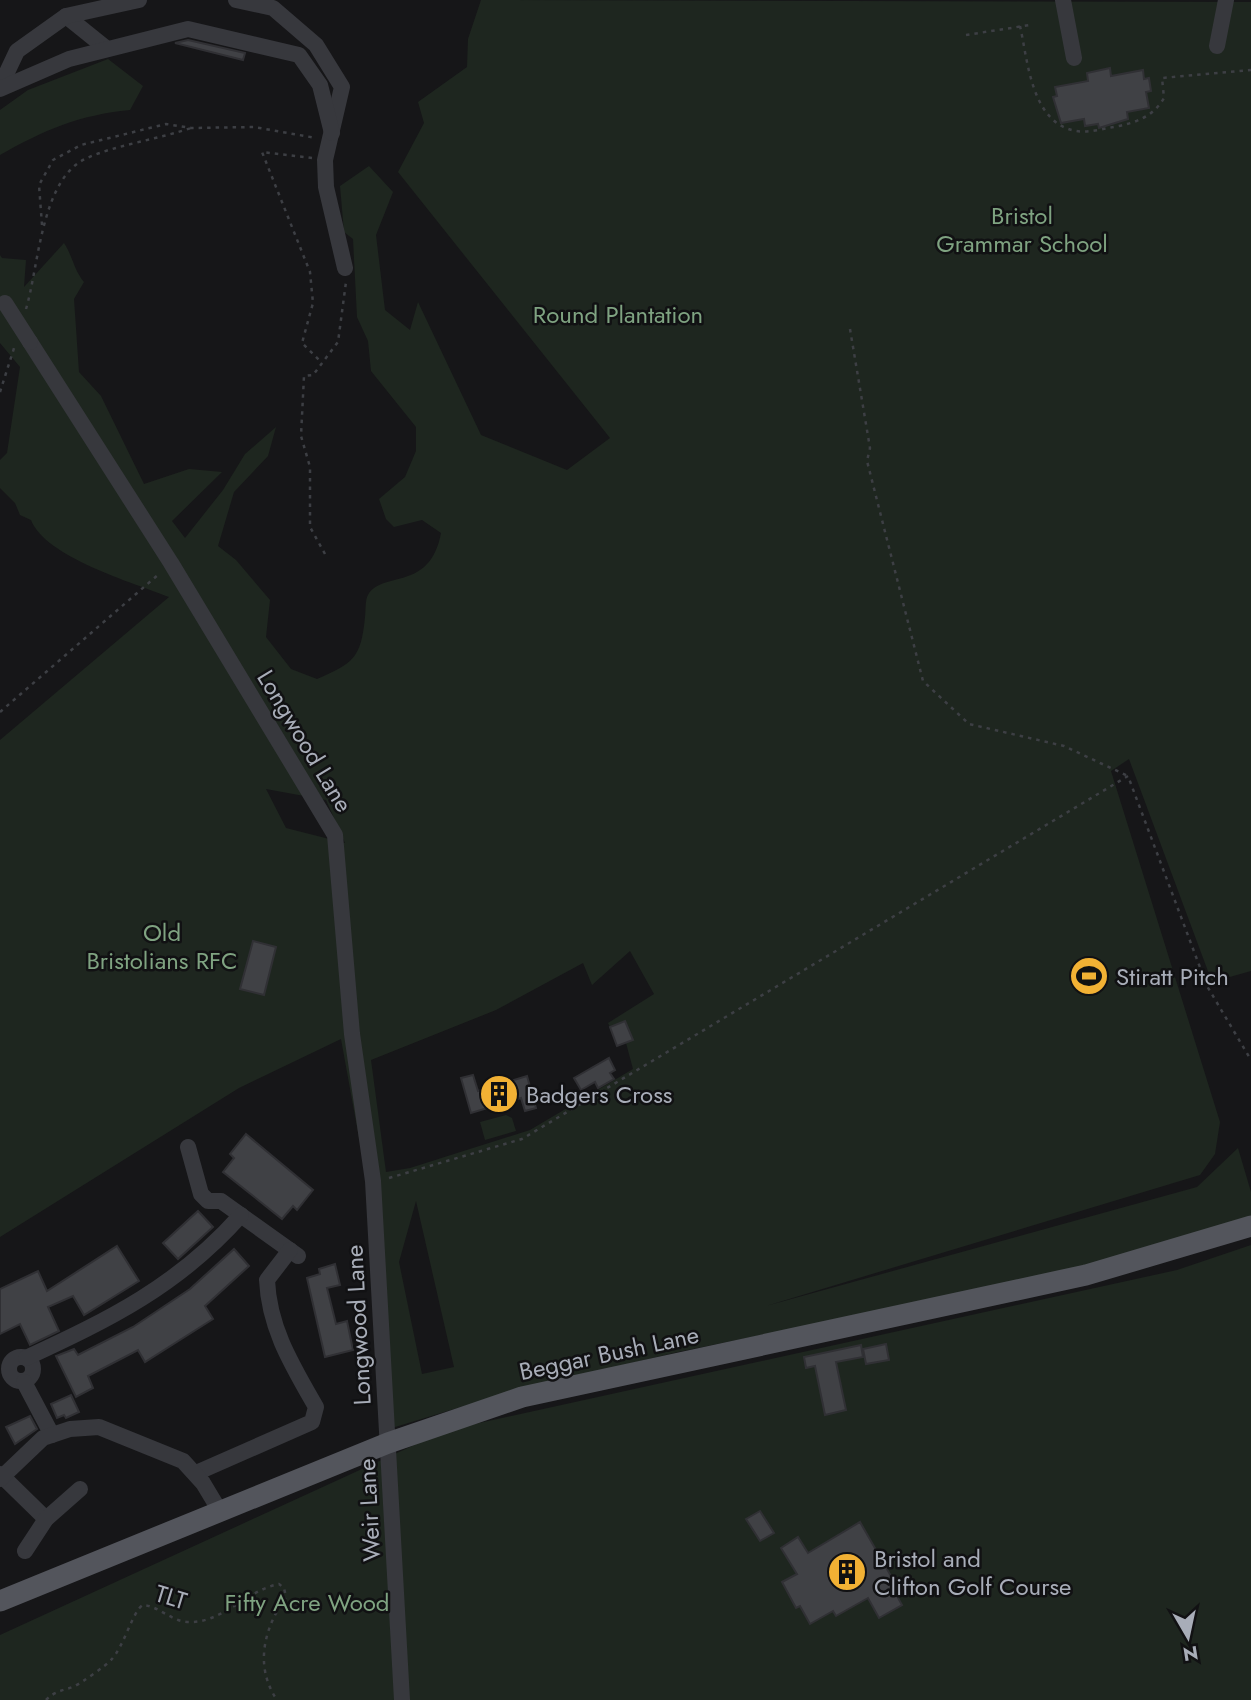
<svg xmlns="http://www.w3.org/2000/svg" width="1251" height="1700" font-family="Jost,sans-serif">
  <rect width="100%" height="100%" fill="#161618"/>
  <g fill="#1e261f" fill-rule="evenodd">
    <path d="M481,0L1251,2V971L1212,982L1129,759L1111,771L1220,1122L1215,1154L1200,1175L766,1306L1197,1187L1238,1148L1251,1192V1218L1177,1246L963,1294L678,1352L510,1392L382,1431L371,1204L341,1039L239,1088L0,1237V740L169,597C134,583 45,557 31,520L20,515L15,503L0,488V460L7,453L20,367L0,343V255L2,258L26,260L24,287L64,243C73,257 74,270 84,282L74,299L79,372L101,396L144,484L189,469L222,472L172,521L185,538L223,490L245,454L276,427L268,456L234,492L218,546L236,560L270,600L266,637L291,669L317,679C353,663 361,659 365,617C366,610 365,600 368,595C383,570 430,592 441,533L422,520L394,527L386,519L379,499L405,477L416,451V427L371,371L368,341L357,317L353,239L344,232L340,186L369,166L393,192L376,235L385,310L410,330L418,302L481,435L567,470L610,438L398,172L424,123L418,102L467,67L468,39ZM266,789L326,800L345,843L286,828ZM630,951L654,994L608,1023L610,1027L625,1021L632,1040L626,1043L633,1069L530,1130L410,1168L386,1172L371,1060L496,1010L583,963L592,985ZM416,1201L454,1367L422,1374L399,1262Z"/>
    <path d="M108,59L143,86L130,110C79,115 44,130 0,155V110L28,90Z"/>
    <path d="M506,1115L512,1118L516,1131L485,1140L480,1122Z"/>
    <path d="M1251,1245V1700H0V1635L447,1430L1177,1270Z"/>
  </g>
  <g fill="#404145" stroke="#303034" stroke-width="2">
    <path d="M188,40L245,53L243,60L175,43Z"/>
    <path d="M1110,68L1111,76L1143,70L1144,79L1149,78L1151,91L1146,92L1149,108L1127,112L1128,119L1099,128L1098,124L1085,126L1084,119L1061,123L1053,97L1057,96L1055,87L1088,81L1087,73Z"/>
    <path d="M253,941L276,947L264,995L240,989Z"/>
    <path d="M625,1021L633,1040L617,1046L610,1027Z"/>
    <path d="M609,1058L615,1070L610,1073L614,1079L598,1088L595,1082L581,1090L574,1078Z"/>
    <path d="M473,1075L478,1091L527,1076L536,1108L525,1111L521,1098L471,1113L461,1078Z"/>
    <path d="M246,1134L313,1190L297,1210L293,1206L282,1219L223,1172L234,1158L230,1154Z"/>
    <path d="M198,1211L213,1227L178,1259L163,1243Z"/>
    <path d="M117,1246L139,1281L84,1315L73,1296L48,1307L59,1331L30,1345L20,1324L0,1334V1289L38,1271L47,1291Z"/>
    <path d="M234,1249L249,1266L205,1306L213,1319L145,1362L138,1350L88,1376L93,1388L76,1397L56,1356L74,1349L78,1355L133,1327L190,1289Z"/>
    <path d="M335,1264L340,1285L327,1288L336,1324L347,1321L353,1350L325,1357L307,1278L320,1274L319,1269Z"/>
    <path d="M886,1344L889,1360L866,1364L863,1349Z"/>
    <path d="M861,1345L863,1357L836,1362L846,1410L825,1415L815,1366L806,1368L804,1357Z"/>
    <path d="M71,1395L79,1412L66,1418L64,1415L57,1418L51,1404Z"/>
    <path d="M30,1416L37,1429L15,1444L6,1427Z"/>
    <path d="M760,1511L774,1533L760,1541L746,1519Z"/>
    <path d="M860,1522L895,1583L891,1585L902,1605L879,1618L868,1598L836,1616L833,1611L810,1624L800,1606L796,1608L782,1582L797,1574L781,1548L798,1537L808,1553Z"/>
  </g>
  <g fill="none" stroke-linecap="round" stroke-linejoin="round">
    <g stroke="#3d3f44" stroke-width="2.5" stroke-dasharray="3.5 5" stroke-linecap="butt">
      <path d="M1020,26C1028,61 1031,123 1076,131C1088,133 1102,129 1114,127C1135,123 1153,117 1164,98L1162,78L1251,70"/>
      <path d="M966,35L1030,25"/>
      <path d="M312,158L262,152L310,272L313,303L302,343L322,363"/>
      <path d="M42,225L39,185L53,160L81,145L166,124L191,128L254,127L316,138"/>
      <path d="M26,309C39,266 41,178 87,158C116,145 159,139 191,128"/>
      <path d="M850,329L870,448L867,461L923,681L969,724L1064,746L1128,776"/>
      <path d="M0,392L15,345"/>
      <path d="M325,554L310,527V467L301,436L304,376L313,375L338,342L346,282"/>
      <path d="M0,712L159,574"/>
      <path d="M389,1178L522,1139L1128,776L1207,986L1251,1060"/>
      <path d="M46,1700C56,1690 63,1691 75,1686C81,1683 107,1665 111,1660C124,1647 133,1610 143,1605C159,1606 172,1622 189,1622C223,1623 247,1590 279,1584L284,1588L286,1597C264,1628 254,1666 277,1700"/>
    </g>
    <g stroke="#37383d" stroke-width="16">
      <path d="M236,0L273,8L316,45L342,87L325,160L326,187L345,268"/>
      <path d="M1063,0L1074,58"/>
      <path d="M66,16L107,49"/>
      <path d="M1217,46L1226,0"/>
      <path d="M0,87L17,51L66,16L139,0"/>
      <path d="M0,89L69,59L188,29L299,55L320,85L332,133"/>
      <path d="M30,342L171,563L335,835L352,1034L373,1181L402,1700"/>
      <path d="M188,1147L201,1194L208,1201H221L298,1256"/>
      <circle cx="21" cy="1369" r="12"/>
      <path d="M26,1358C110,1319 178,1286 241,1215"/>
      <path d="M24,1382L52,1435"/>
      <path d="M196,1473L312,1422L316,1407C292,1365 269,1328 267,1280L290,1250"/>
      <path d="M0,1474L46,1519"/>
      <path d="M0,1479L43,1438L70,1429L99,1427L183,1461L203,1483L221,1513"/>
      <path d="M25,1551L46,1519L80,1489"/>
    </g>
    <path stroke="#53555c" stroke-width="21" d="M0,1601L388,1443L522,1397L1086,1275L1251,1226"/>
    <path stroke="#37383d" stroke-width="16" d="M5,303L30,342"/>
  </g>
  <defs>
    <symbol id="stadium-disc" viewBox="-11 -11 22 22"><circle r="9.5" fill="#f2b134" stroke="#111113"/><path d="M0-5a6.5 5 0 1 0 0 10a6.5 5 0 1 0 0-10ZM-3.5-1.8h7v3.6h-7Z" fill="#111"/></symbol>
    <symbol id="building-disc" viewBox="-11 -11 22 22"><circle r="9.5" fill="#f2b134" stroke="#111113"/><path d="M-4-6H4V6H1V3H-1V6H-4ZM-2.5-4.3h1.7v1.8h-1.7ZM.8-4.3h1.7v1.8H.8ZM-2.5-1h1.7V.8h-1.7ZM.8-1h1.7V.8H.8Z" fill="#111"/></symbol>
  </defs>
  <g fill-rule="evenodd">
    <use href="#stadium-disc" x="1067" y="954" width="44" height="44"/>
    <use href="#building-disc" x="477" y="1072" width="44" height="44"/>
    <use href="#building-disc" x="825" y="1550" width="44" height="44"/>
  </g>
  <g text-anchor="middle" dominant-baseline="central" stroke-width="5" stroke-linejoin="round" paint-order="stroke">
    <g font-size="24" fill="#7fa381" stroke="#111113">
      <text x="1022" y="215">Bristol<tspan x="1022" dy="28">Grammar School</tspan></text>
      <text x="618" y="314">Round Plantation</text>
      <text x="162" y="932">Old<tspan x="162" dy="28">Bristolians RFC</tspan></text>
      <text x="307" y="1602">Fifty Acre Wood</text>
    </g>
    <g font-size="24" fill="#a8adb8" stroke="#111113">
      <text transform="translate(305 741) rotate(59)">Longwood Lane</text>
      <text transform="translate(358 1325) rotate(-93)">Longwood Lane</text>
      <text transform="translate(609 1353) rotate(-12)">Beggar Bush Lane</text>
      <text transform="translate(369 1510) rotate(-93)">Weir Lane</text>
      <text transform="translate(171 1597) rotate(17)">TLT</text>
    </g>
    <g font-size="24" fill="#a8adb8" stroke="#111113" text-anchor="start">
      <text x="1116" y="976">Stiratt Pitch</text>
      <text x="526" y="1094">Badgers Cross</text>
      <text x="874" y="1558">Bristol and<tspan x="874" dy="28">Clifton Golf Course</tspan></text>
    </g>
  </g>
  <g transform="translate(1188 1637) rotate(171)" stroke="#111113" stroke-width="5" paint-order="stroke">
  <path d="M0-5L12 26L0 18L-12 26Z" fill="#a8adb8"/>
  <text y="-10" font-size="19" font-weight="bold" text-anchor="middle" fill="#a8adb8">N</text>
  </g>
</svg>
